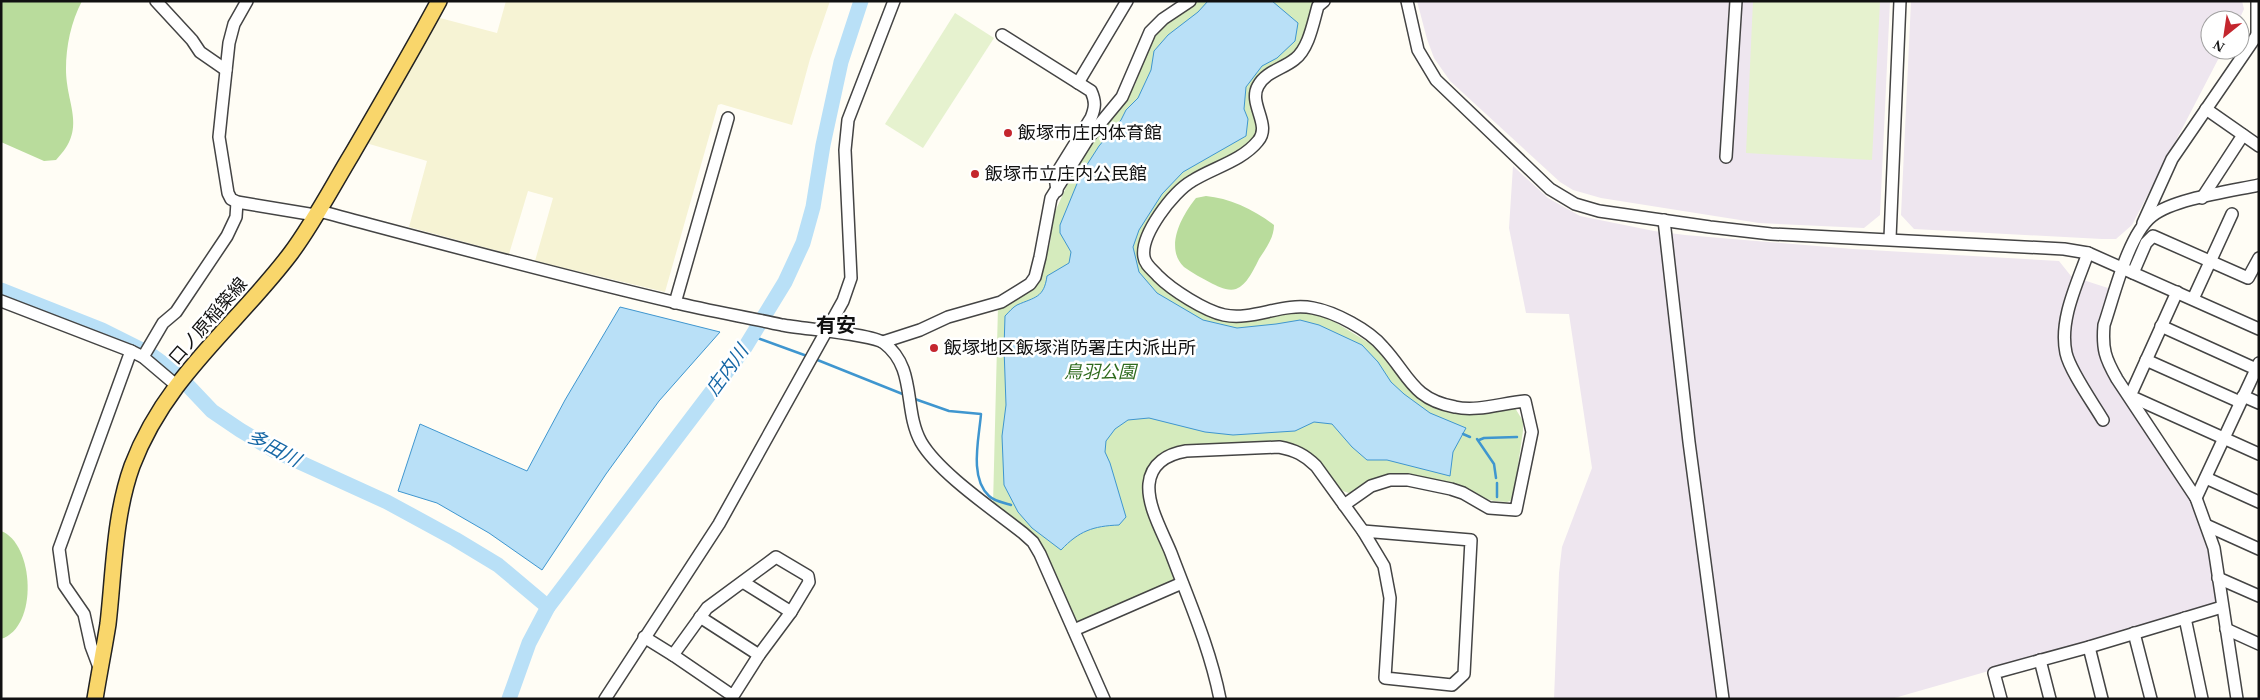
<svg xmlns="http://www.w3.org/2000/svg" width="2260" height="700" font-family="'Times New Roman','Noto Sans JP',serif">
  <rect width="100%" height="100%" fill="#fffdf5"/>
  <g fill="#eee6ef">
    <path d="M1417,1H1890L1880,215L1864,228L1759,223L1601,198L1573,190L1560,182L1450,81L1434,58L1427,39Z"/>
    <path d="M1911,1H2242L2244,9L2239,20H2210V50H2223L2132,225L2116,239H2102L1914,229L1901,215Z"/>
    <path d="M1513,166L1548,198L1580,216L1654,231L1685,235L1853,249L2059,261L2071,276L2111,289L2099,322L2098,348L2101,361L2189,498L2202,526L2211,556L2218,605L1891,699H1554L1559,573L1562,547L1592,468L1569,314L1526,313L1509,228Z"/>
  </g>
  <path fill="#f6f3d4" d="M506,1H830L810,59L792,125L721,104L718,105L665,292L535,261L553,198L528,191L509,254L409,227L427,161L366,143L440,18L497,33Z"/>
  <path fill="#d5ebbd" d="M1197,1H1318L1310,16L1298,52L1261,77L1255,118L1257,131L1253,142L1203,171L1171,193L1140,262L1157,284L1201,313L1225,319L1304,312L1330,319L1374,346L1405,385L1424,402L1450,413L1470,415L1515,408L1523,421V431L1513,500L1507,502L1494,501L1391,474C1372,477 1365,490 1353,493C1338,496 1299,456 1287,446L1171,452L1145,480L1177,580L1081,625L1074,623L1044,555L993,505L998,306L1030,292L1038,284L1050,243L1053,216L1070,179L1085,153L1135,85L1152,39L1163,26Z"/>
  <g fill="#b9dc9c">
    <path d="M1,1H82C71,22 66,46 66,69C66,106 88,128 56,160L44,161L1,142Z"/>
    <path d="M1206,196C1229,198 1255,210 1274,225C1274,238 1266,248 1259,259C1254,269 1247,285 1236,289C1228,292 1217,286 1211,283C1202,278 1192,273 1184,267C1164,248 1182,215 1196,198Z"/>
    <path d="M1,531C34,543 39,627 1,639Z"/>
  </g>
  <g fill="#e6f2cf">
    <path d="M1753,1H1880L1872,160L1746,153Z"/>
    <path d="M955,13L994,38L923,148L885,124Z"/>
  </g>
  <g fill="#b9e0f7" stroke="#3f96cf">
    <path d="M1208,1H1272L1298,23L1295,41L1277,58L1262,66L1246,87L1244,109L1248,119L1246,136L1183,172L1162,194L1139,230L1133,247L1139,272L1157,293L1203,320L1237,328L1276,324L1300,320L1319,325L1362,345L1378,362L1391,382L1404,394L1430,413L1466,428L1453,452L1450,476L1387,460H1367L1352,447L1332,424L1314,422L1295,431L1233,435L1205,432L1149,418L1128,420L1115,429L1106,441L1105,452L1110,463L1126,517L1119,525C1093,526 1079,531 1061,550L1032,528L1018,512L1004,485L1002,436L1006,405L1004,348L1005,316C1009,312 1013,307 1017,305C1035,297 1044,298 1047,276L1069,263L1071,252L1060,233V225L1081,174L1099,146L1121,120L1126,110L1138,98L1151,70L1154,51L1168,35L1198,12Z"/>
    <path d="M620,307L720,332L659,401L606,474L542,570L489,533L437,503L398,491L420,424L527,471L565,400Z"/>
  </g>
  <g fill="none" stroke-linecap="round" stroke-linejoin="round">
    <g stroke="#3f96cf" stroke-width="2.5">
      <path d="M752,336L807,356"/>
      <path d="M815,359L905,395"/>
      <path d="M912,398L949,411L981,414C979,439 969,477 989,496C994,501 1004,503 1011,505"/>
      <path d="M1463,434L1470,437"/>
      <path d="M1477,439L1494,464L1496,478"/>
      <path d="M1479,440L1484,438L1517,437"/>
      <path d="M1497,497V483"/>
    </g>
    <g stroke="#b9e0f7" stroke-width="15">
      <path d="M1,290L102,330L150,354L175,372L212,411L240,430L275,451L387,502L455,539L498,565L548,607"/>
      <path d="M509,699L529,643L548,607L744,349L785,282L803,243L813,207L823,145L841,62L861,1"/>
    </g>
    <defs>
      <g id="minor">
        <path d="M156,1L192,40L200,52L226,70"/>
        <path d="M247,1L234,24L229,43L222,108L219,137L228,193L231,199L237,202L315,215"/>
        <path d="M1324,1L1318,6C1313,23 1309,48 1295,59C1283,69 1266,71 1258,86C1248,104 1272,125 1258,141C1242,161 1212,168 1192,181C1173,192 1140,235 1144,257C1145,265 1153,270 1158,276C1172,290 1205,311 1224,315C1253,321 1283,302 1313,308C1335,312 1369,330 1383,347C1409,375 1412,399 1455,407C1477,412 1502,403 1525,401L1532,432L1516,510L1489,508L1463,493L1451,489L1408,480H1390L1371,486L1344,505"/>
        <path d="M1407,1L1418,50L1436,80L1550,189L1575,204L1599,211L1710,227L1771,234L2064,249L2088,253L2259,329"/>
        <path d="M2257,1V35"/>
        <path d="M1002,35L1091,91C1096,102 1095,108 1091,118L1055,176L1057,191"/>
        <path d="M1078,83L1127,1"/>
        <path d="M2206,109L2259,146"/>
        <path d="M1726,157L1736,1"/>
        <path d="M2202,198L2243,135"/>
        <path d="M319,211C436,242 554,274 673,302C709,311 746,317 782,325C803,329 872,334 884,343C917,368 903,410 921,442C939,473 994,510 1023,533L1033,542L1040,554L1104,699"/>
        <path d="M1664,220L1689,442L1723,699"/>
        <path d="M2143,223L2172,159L2257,35L2259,36"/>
        <path d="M1890,238L1900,1"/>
        <path d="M2088,253C2077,284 2059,320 2066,353C2070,371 2093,403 2103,420"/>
        <path d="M2133,273L2146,243L2153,236L2248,278L2259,258"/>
        <path d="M2177,292L2130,396L2259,454"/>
        <path d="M2193,299L2232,214"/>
        <path d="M1,301L131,351L143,357L176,385"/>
        <path d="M675,303L728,118"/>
        <path d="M2161,326L2256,369"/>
        <path d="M883,342L920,330L948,317L1001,302L1030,284L1035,277L1040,257L1051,198L1089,137L1122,97L1150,32L1163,19L1190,1"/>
        <path d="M143,357L163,323L176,312L227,236L236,217L237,202"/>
        <path d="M2146,360L2240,402"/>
        <path d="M2243,396L2259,403"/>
        <path d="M2206,478L2259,502"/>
        <path d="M2196,498L2259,363"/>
        <path d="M2208,526L2259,549"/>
        <path d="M1363,531L1471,540L1464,674L1452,685L1385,678L1390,598L1384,566Z"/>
        <path d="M776,557L808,576L809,582L791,612L759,655L733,696L673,655L707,608Z"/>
        <path d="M2218,578L2259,596"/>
        <path d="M743,582L791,612"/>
        <path d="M700,617L759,655"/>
        <path d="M2185,618L2202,699"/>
        <path d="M2226,629L2259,644"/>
        <path d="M1074,630L1182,583"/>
        <path d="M2134,633L2151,699"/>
        <path d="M644,637L673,655"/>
        <path d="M2089,647L2102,699"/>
        <path d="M2040,660L2050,699"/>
        <path d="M100,670L91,646L84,614L64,585L59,549L131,351"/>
        <path d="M605,699L719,524L843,301L851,278L845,150L848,120L894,1"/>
        <path d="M1220,699C1210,648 1189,601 1171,553C1163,533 1147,506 1149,484C1151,463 1168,454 1186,451L1279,447C1295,450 1305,455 1316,466L1363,531"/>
        <path d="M2001,699L1994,673L2089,647L2222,607"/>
        <path d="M2237,699L2214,548L2196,498L2117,379C2105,358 2102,349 2104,325C2114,296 2128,235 2152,216C2173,199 2231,191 2259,185"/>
      </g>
      <path id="major" d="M95,699C99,674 104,649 108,624C114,572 114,516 132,466C166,376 236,326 291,253C314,222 332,187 352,154C381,104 411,53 439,1"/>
    </defs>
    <use href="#minor" stroke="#444" stroke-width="14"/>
    <use href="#major" stroke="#222" stroke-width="18"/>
    <use href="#minor" stroke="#fff" stroke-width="11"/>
    <use href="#major" stroke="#f9d66b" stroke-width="15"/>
  </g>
  <g fill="#c4262e" stroke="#fff" stroke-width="2">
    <circle cx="1008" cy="133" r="5"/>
    <circle cx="975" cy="174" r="5"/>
    <circle cx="934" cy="348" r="5"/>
  </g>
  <g text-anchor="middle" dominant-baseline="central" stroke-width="5" stroke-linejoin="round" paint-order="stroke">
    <g font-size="18" fill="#111" stroke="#fff" text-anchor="start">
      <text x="1018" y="133">飯塚市庄内体育館</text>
      <text x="985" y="174">飯塚市立庄内公民館</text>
      <text x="944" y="348">飯塚地区飯塚消防署庄内派出所</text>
    </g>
    <g font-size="18" fill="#111" stroke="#fff">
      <text transform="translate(208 321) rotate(-49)">口ノ原稲築線</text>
    </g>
    <g font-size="18" font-style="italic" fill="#2f6b1f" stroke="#fff">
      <text x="1100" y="372">鳥羽公園</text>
    </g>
    <g font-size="19" font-style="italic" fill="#1768a6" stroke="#fff">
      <text transform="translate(727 370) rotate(-54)">庄内川</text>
      <text transform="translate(274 448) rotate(28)">多田川</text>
    </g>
    <g font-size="20" font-weight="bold" fill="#111" stroke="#fff">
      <text x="836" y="325">有安</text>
    </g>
  </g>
  <rect width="2260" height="700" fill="none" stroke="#111111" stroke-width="5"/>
  <g transform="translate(2225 35) rotate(210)"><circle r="24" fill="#ffffff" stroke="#a0a0a0"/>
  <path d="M0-4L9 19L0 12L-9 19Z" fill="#c4262e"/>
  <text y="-8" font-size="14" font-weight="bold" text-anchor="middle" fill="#111111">N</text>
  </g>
</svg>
